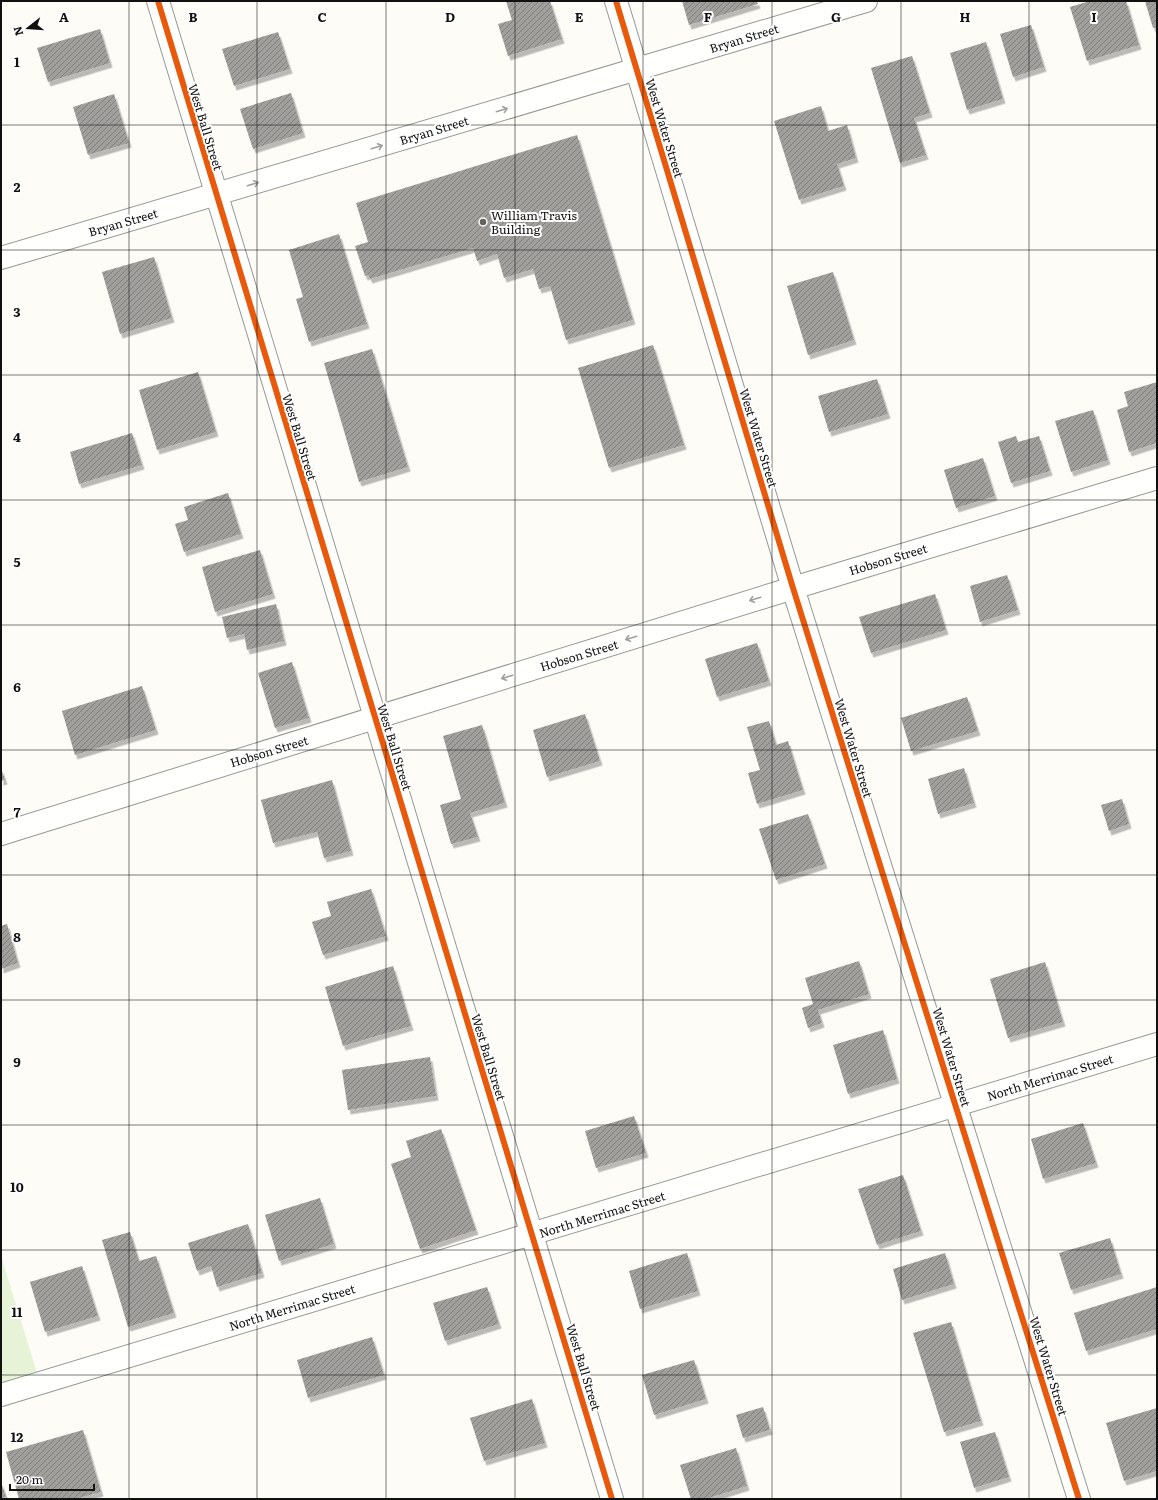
<svg xmlns="http://www.w3.org/2000/svg" width="1158" height="1500" font-family="Literata,serif">
  <defs>
    <pattern id="building-hatch" width="6" height="6" patternUnits="userSpaceOnUse"><rect width="6" height="6" fill="#a19f9c"/><path d="M-1 1l2-2M0 6l6-6M5 7l2-2" fill="none" stroke="#82807e"/></pattern>
    <filter id="shadow"><feDropShadow dx="2.5" dy="4.5" stdDeviation="0" flood-color="#0004"/></filter>
  </defs>
  <rect width="100%" height="100%" fill="#fdfcf7"/>
  <path fill="#e7f3d7" d="M1,1256L37,1373L1,1384Z"/>
  <g fill="url(#building-hatch)" filter="url(#shadow)">
    <path d="M506,1H550L562,39L508,56L498,24L512,20Z"/>
    <path d="M682,1H757L758,4L689,25Z"/>
    <path d="M1090,1H1126L1139,45L1087,61L1070,7Z"/>
    <path d="M1145,1H1157V27L1153,28Z"/>
    <path d="M1031,25L1044,67L1013,77L1000,34Z"/>
    <path d="M100,29L110,63L48,82L37,48Z"/>
    <path d="M278,32L290,69L234,86L222,49Z"/>
    <path d="M986,42L1003,99L967,110L950,53Z"/>
    <path d="M912,56L930,113L914,118L926,155L900,163L871,68Z"/>
    <path d="M291,93L303,133L253,149L240,109Z"/>
    <path d="M114,94L129,143L88,155L73,107Z"/>
    <path d="M821,106L828,131L847,125L856,158L837,164L844,186L799,200L774,121Z"/>
    <path d="M577,135L633,320L566,340L550,286L539,289L533,269L504,278L497,254L477,261L473,248L370,279L368,275L365,276L355,246L368,242L356,203Z"/>
    <path d="M339,234L367,324L309,342L296,299L303,297L289,250Z"/>
    <path d="M154,257L172,318L120,334L102,272Z"/>
    <path d="M833,272L854,340L808,355L787,286Z"/>
    <path d="M653,345L684,445L609,468L578,368Z"/>
    <path d="M372,349L408,467L359,482L324,363Z"/>
    <path d="M198,372L216,432L157,450L139,390Z"/>
    <path d="M877,379L888,414L829,432L818,396Z"/>
    <path d="M1157,382V443L1129,452L1117,410L1128,406L1124,392Z"/>
    <path d="M1093,410L1108,460L1071,472L1055,421Z"/>
    <path d="M132,433L142,465L79,484L70,452Z"/>
    <path d="M1016,436L1018,442L1039,436L1050,471L1011,483L998,442Z"/>
    <path d="M983,458L995,496L956,508L944,470Z"/>
    <path d="M228,493L241,534L184,552L175,524L188,520L184,507Z"/>
    <path d="M260,550L273,594L215,612L202,567Z"/>
    <path d="M1007,575L1018,610L980,622L970,586Z"/>
    <path d="M935,594L946,630L871,653L859,617Z"/>
    <path d="M276,604L284,641L247,650L244,634L227,638L222,617Z"/>
    <path d="M757,643L769,681L717,697L705,659Z"/>
    <path d="M292,662L309,718L275,728L258,673Z"/>
    <path d="M142,686L156,730L75,755L62,711Z"/>
    <path d="M967,697L978,731L911,751L901,718Z"/>
    <path d="M585,714L600,761L547,777L533,730Z"/>
    <path d="M769,721L776,745L788,741L803,790L757,804L748,773L760,770L747,727Z"/>
    <path d="M482,725L505,803L470,813L478,837L451,844L440,805L461,799L443,736Z"/>
    <path d="M1,768L5,780L1,781Z"/>
    <path d="M964,768L974,803L938,814L928,779Z"/>
    <path d="M332,780L351,851L324,858L317,832L273,843L261,800Z"/>
    <path d="M1122,799L1129,824L1109,831L1101,805Z"/>
    <path d="M808,814L825,864L776,880L759,829Z"/>
    <path d="M371,889L386,936L323,955L312,922L331,916L327,902Z"/>
    <path d="M7,924L18,963L1,969V926Z"/>
    <path d="M859,961L869,994L818,1010L822,1023L808,1028L802,1008L813,1004L805,978Z"/>
    <path d="M1045,962L1063,1022L1008,1038L990,979Z"/>
    <path d="M393,966L411,1026L343,1046L325,987Z"/>
    <path d="M883,1030L897,1079L848,1094L833,1045Z"/>
    <path d="M430,1057L436,1096L348,1110L342,1070Z"/>
    <path d="M634,1116L646,1153L596,1168L585,1131Z"/>
    <path d="M1083,1123L1096,1163L1043,1179L1031,1139Z"/>
    <path d="M441,1129L476,1230L420,1249L391,1164L411,1157L406,1141Z"/>
    <path d="M903,1175L921,1231L877,1245L858,1189Z"/>
    <path d="M320,1198L334,1244L279,1261L265,1215Z"/>
    <path d="M248,1224L262,1273L217,1287L211,1266L197,1271L188,1243Z"/>
    <path d="M130,1232L139,1261L156,1256L174,1313L128,1327L102,1240Z"/>
    <path d="M1110,1238L1121,1274L1071,1290L1059,1253Z"/>
    <path d="M687,1253L698,1291L640,1309L629,1271Z"/>
    <path d="M945,1253L954,1284L902,1300L893,1269Z"/>
    <path d="M82,1266L98,1316L45,1332L30,1282Z"/>
    <path d="M487,1287L499,1324L445,1341L433,1303Z"/>
    <path d="M1157,1287V1329L1086,1351L1074,1313Z"/>
    <path d="M951,1322L981,1421L944,1432L913,1333Z"/>
    <path d="M372,1337L384,1375L308,1398L297,1360Z"/>
    <path d="M694,1360L706,1399L654,1415L642,1375Z"/>
    <path d="M532,1399L545,1443L484,1461L470,1418Z"/>
    <path d="M763,1407L770,1430L743,1438L736,1415Z"/>
    <path d="M1157,1408V1471L1124,1481L1106,1423Z"/>
    <path d="M83,1430L101,1492L75,1499H19L6,1452Z"/>
    <path d="M995,1432L1009,1477L974,1488L960,1442Z"/>
    <path d="M736,1448L747,1486L706,1499H691L680,1465Z"/>
    <path d="M1,1482L6,1497L1,1498Z"/>
  </g>
  <g fill="none" stroke-linecap="round" stroke-linejoin="round">
    <defs>
      <g id="minor">
        <path d="M158,1L612,1499"/>
        <path d="M616,1L793,588L1079,1499"/>
        <path d="M1,258L866,1"/>
        <path d="M1,834L793,588L1157,478"/>
        <path d="M1,1395L1157,1044"/>
      </g>
    </defs>
    <use href="#minor" stroke="#979795" stroke-width="24"/>
    <use href="#minor" stroke="#fffffe" stroke-width="22"/>
    <defs>
      <g id="cycleway">
        <path d="M158,1L612,1499"/>
        <path d="M616,1L793,588L1079,1499"/>
      </g>
    </defs>
    <use href="#cycleway" stroke="#fff" stroke-width="8"/>
    <use href="#cycleway" stroke="#e8590c" stroke-width="6"/>
  </g>
  <defs><path id="oneway-shaft" d="M-6 0H5M1.5-3L5.5 0L1.5 3" fill="none" stroke-width="1.6" stroke-linecap="round" stroke-linejoin="round"/></defs>
  <g stroke="#a0a09f">
    <use href="#oneway-shaft" transform="translate(502 110) rotate(-17)"/>
    <use href="#oneway-shaft" transform="translate(377 147) rotate(-17)"/>
    <use href="#oneway-shaft" transform="translate(253 184) rotate(-17)"/>
    <use href="#oneway-shaft" transform="translate(755 599) rotate(163)"/>
    <use href="#oneway-shaft" transform="translate(631 638) rotate(163)"/>
    <use href="#oneway-shaft" transform="translate(507 677) rotate(163)"/>
  </g>
  <path fill="none" stroke="#111" stroke-width="1" stroke-opacity="0.55" d="M129,1V1499M257,1V1499M386,1V1499M515,1V1499M643,1V1499M772,1V1499M901,1V1499M1029,1V1499M1,125H1157M1,250H1157M1,375H1157M1,500H1157M1,625H1157M1,750H1157M1,875H1157M1,1000H1157M1,1125H1157M1,1250H1157M1,1375H1157"/>
  <circle fill="#646362" stroke="#fff" stroke-width="1.5" cx="483" cy="222" r="4"/>
  <g text-anchor="middle" dominant-baseline="central" stroke-width="4" stroke-linejoin="round" paint-order="stroke">
    <g font-size="12" fill="#111" stroke="#fff">
      <text transform="translate(744 38) rotate(-17)">Bryan Street</text>
      <text transform="translate(206 127) rotate(73)">West Ball Street</text>
      <text transform="translate(665 128) rotate(73)">West Water Street</text>
      <text transform="translate(434 130) rotate(-17)">Bryan Street</text>
      <text transform="translate(123 222) rotate(-16)">Bryan Street</text>
      <text transform="translate(300 437) rotate(73)">West Ball Street</text>
      <text transform="translate(759 438) rotate(73)">West Water Street</text>
      <text transform="translate(888 559) rotate(-17)">Hobson Street</text>
      <text transform="translate(579 655) rotate(-17)">Hobson Street</text>
      <text transform="translate(395 747) rotate(73)">West Ball Street</text>
      <text transform="translate(854 748) rotate(73)">West Water Street</text>
      <text transform="translate(269 751) rotate(-17)">Hobson Street</text>
      <text transform="translate(489 1057) rotate(73)">West Ball Street</text>
      <text transform="translate(952 1057) rotate(73)">West Water Street</text>
      <text transform="translate(1050 1077) rotate(-17)">North Merrimac Street</text>
      <text transform="translate(602 1214) rotate(-17)">North Merrimac Street</text>
      <text transform="translate(292 1307) rotate(-17)">North Merrimac Street</text>
      <text transform="translate(1049 1366) rotate(73)">West Water Street</text>
      <text transform="translate(584 1367) rotate(73)">West Ball Street</text>
    </g>
    <g font-size="12" fill="#111" stroke="#fff" text-anchor="start">
      <text x="491" y="215">William Travis<tspan x="491" dy="14">Building</tspan></text>
    </g>
  </g>
  <g font-size="13" text-anchor="middle" font-weight="bold" fill="#111" stroke="#fff" stroke-width="4" stroke-linejoin="round" paint-order="stroke">
    <text x="64" y="22">A</text>
    <text x="193" y="22">B</text>
    <text x="322" y="22">C</text>
    <text x="450" y="22">D</text>
    <text x="579" y="22">E</text>
    <text x="708" y="22">F</text>
    <text x="836" y="22">G</text>
    <text x="965" y="22">H</text>
    <text x="1094" y="22">I</text>
    <text x="17" y="67">1</text>
    <text x="17" y="192">2</text>
    <text x="17" y="317">3</text>
    <text x="17" y="442">4</text>
    <text x="17" y="567">5</text>
    <text x="17" y="692">6</text>
    <text x="17" y="817">7</text>
    <text x="17" y="942">8</text>
    <text x="17" y="1067">9</text>
    <text x="17" y="1192">10</text>
    <text x="17" y="1317">11</text>
    <text x="17" y="1442">12</text>
  </g>
  <rect width="1158" height="1500" fill="none" stroke="#111111" stroke-width="4"/>
  <g transform="translate(28 28) rotate(253)" stroke="#ffffff" stroke-width="3" paint-order="stroke">
  <path d="M0-3L7 15L0 10L-7 15Z" fill="#111111"/>
  <text y="-6" font-size="11" font-weight="bold" text-anchor="middle" fill="#111111">N</text>
  </g>
  <path d="M10 1484v6h84v-6" fill="none" stroke="#111111" stroke-width="2"/>
  <text x="16" y="1484" font-size="12" fill="#111111" stroke="#ffffff" stroke-width="3" paint-order="stroke">20 m</text>
</svg>
